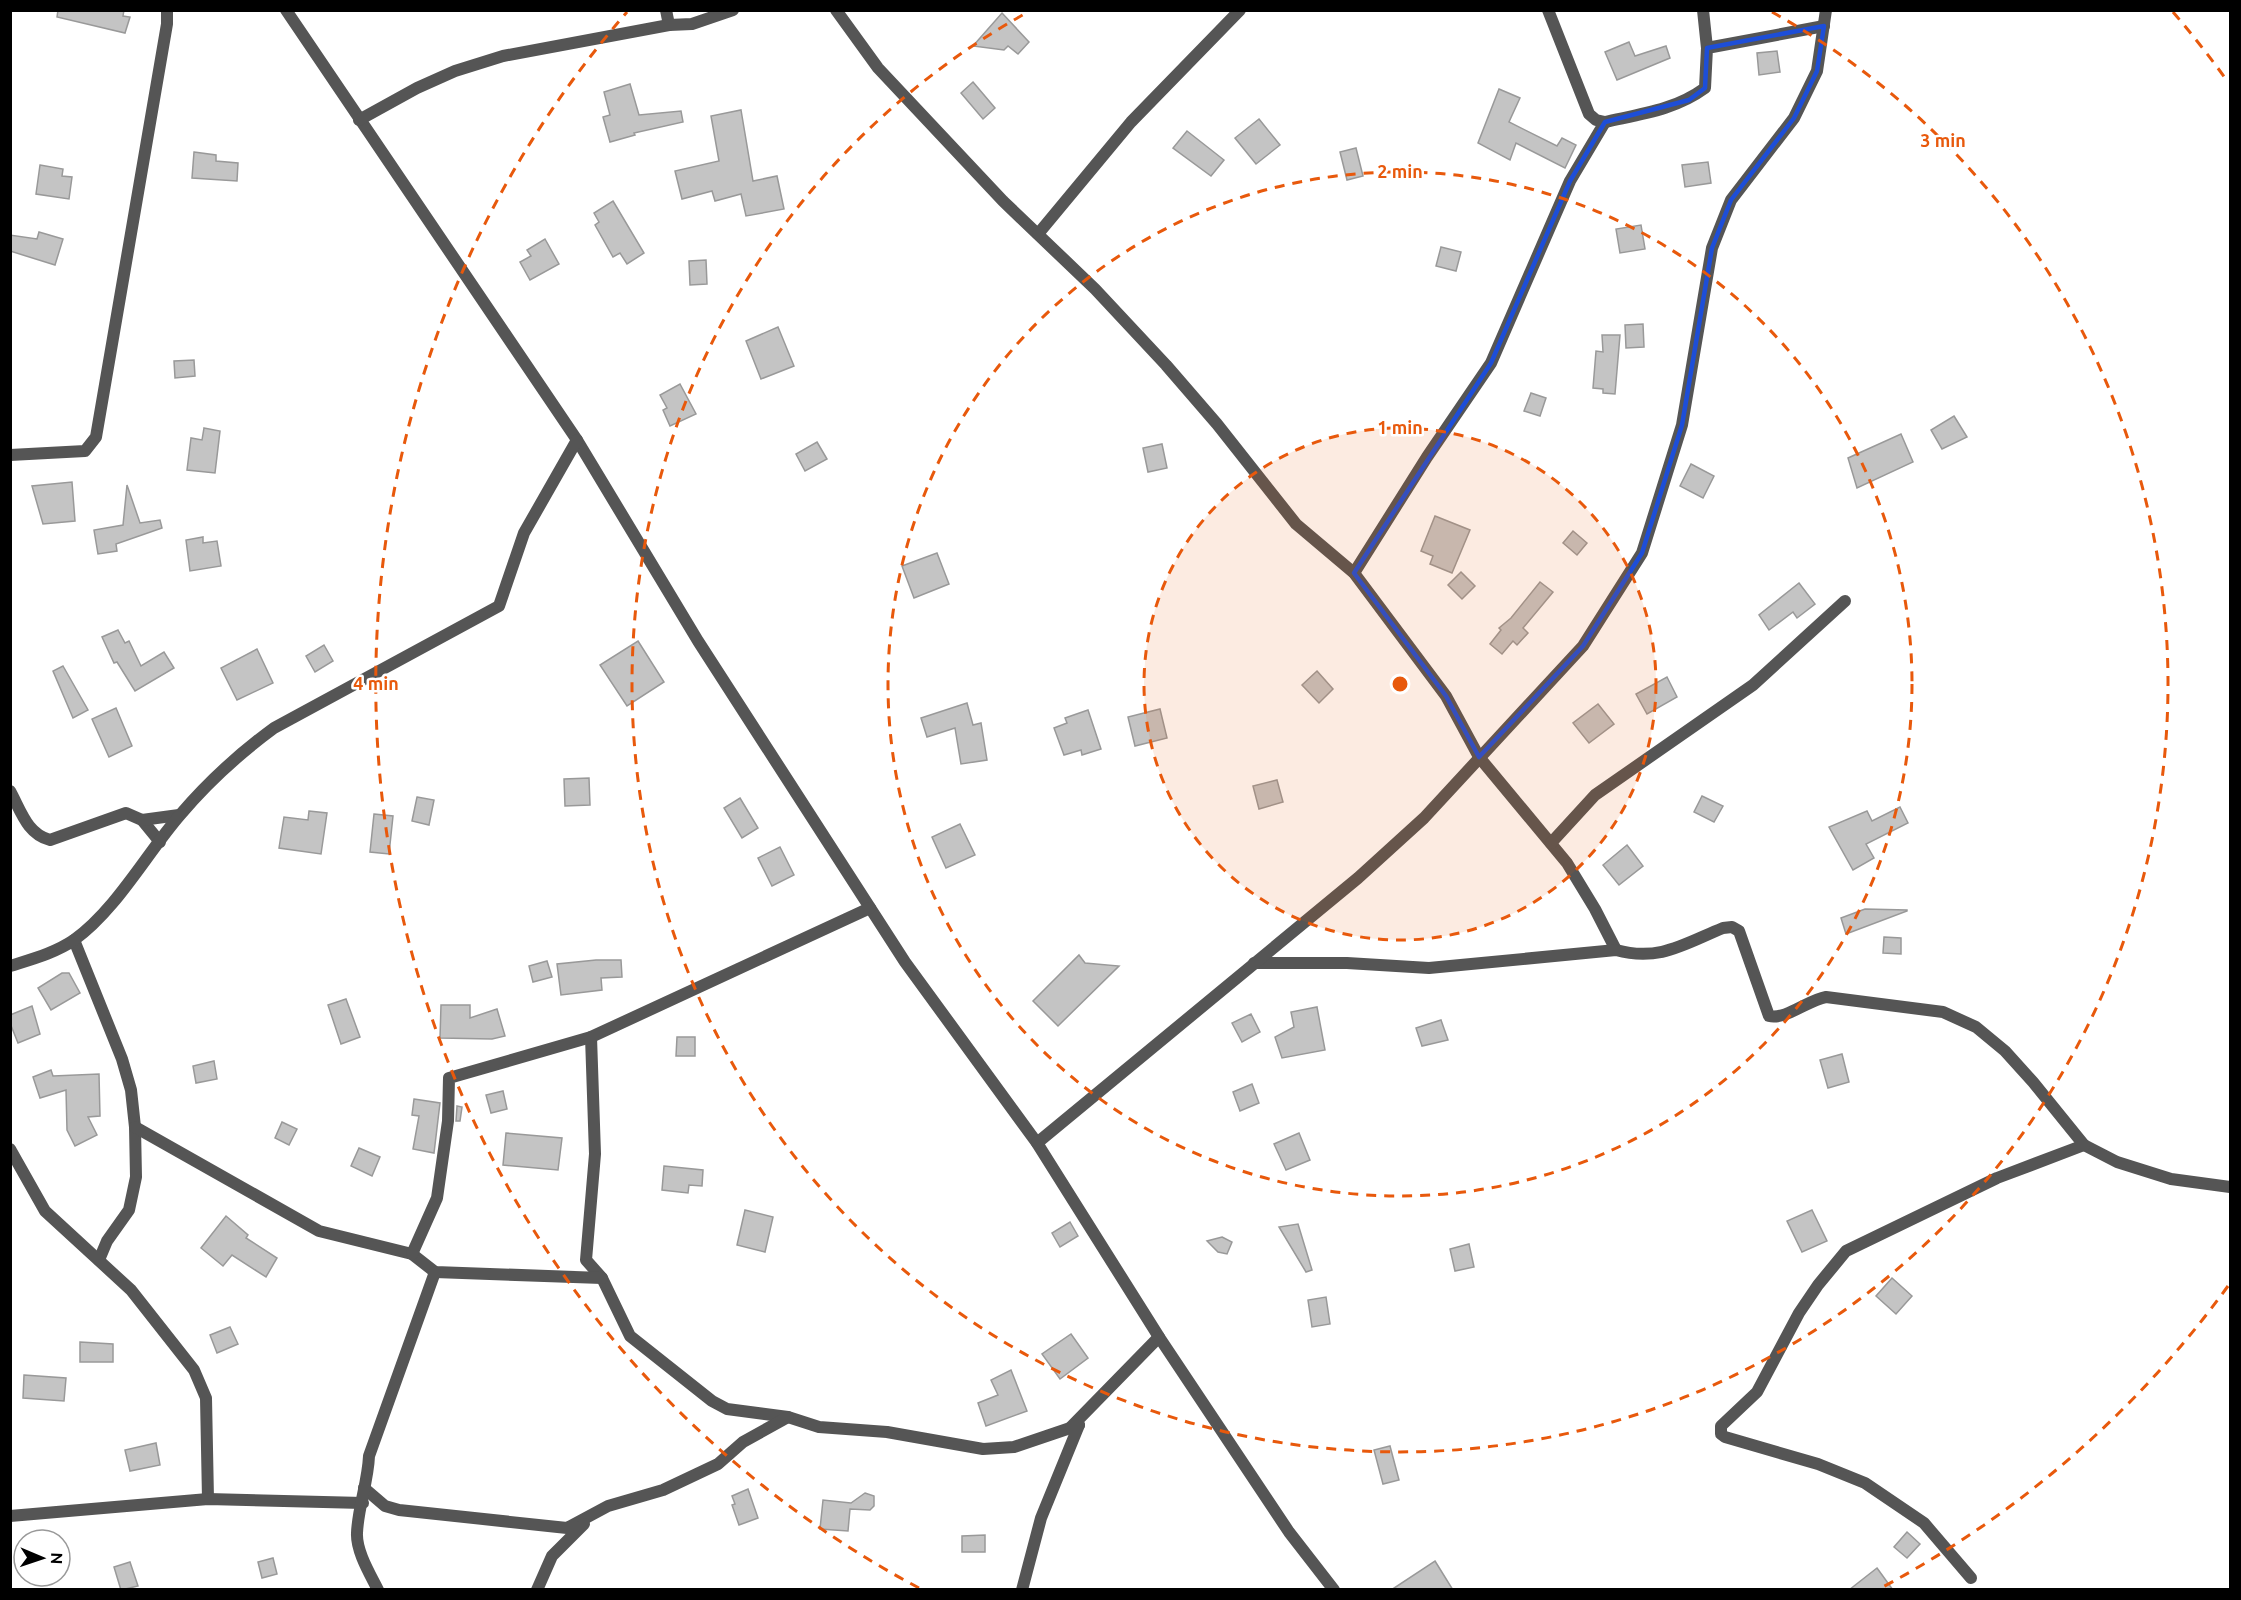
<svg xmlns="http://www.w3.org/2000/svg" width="2241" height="1600" font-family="Ubuntu,sans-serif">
  <rect width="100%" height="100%" fill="#fff"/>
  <g fill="#c4c4c4" stroke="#999" stroke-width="1.5">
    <path d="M58,10H124L123,16L130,17L125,33L57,17Z"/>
    <path d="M1002,13L1029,42L1018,54L1008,46L1004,50L973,46Z"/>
    <path d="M1629,42L1635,56L1666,46L1670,58L1617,80L1605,52Z"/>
    <path d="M1777,51L1780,72L1759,75L1757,53Z"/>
    <path d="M973,82L995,108L983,119L961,93Z"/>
    <path d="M630,84L639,115L681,111L683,122L634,133L635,135L610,142L603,117L610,115L604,92Z"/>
    <path d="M1499,89L1520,98L1509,122L1557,146L1562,138L1576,145L1565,168L1516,143L1510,160L1478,143Z"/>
    <path d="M741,110L753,181L777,176L784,209L746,216L741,194L715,201L712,191L682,199L675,171L719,161L711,116Z"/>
    <path d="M1259,119L1280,145L1256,164L1235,138Z"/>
    <path d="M1187,131L1224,160L1211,176L1173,148Z"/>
    <path d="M1356,148L1363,176L1347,180L1340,152Z"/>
    <path d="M194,152L216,155V161L238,163L237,181L192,178Z"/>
    <path d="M1708,162L1711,183L1685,187L1682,165Z"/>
    <path d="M40,165L63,169L62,176L72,177L69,199L36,194Z"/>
    <path d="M613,201L644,253L627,264L620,253L613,257L595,225L599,222L594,213Z"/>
    <path d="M1641,225L1645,249L1620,253L1616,229Z"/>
    <path d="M39,232L63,239L55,265L10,251V235L37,239Z"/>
    <path d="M545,239L559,264L530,280L520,262L531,256L527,250Z"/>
    <path d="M1441,247L1461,252L1456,271L1436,266Z"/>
    <path d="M706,260L707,284L690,285L689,261Z"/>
    <path d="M1643,324L1644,347L1626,348L1625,325Z"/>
    <path d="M778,327L794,366L761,379L746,341Z"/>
    <path d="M1602,335H1620L1615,394L1603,393V389L1593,388L1596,351L1603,352Z"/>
    <path d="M194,360L195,376L175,378L174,361Z"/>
    <path d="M680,384L696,414L670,426L663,410L667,408L660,395Z"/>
    <path d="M1531,393L1546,398L1540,416L1524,411Z"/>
    <path d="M1954,416L1967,437L1942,449L1931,430Z"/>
    <path d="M204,428L220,431L215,473L187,470L191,438L202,440Z"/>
    <path d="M1901,434L1913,462L1857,488L1848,458Z"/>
    <path d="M817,442L827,459L805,471L796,454Z"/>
    <path d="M1162,444L1167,468L1148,472L1143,448Z"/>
    <path d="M1691,464L1714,476L1703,498L1680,486Z"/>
    <path d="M72,482L75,521L43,524L32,486Z"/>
    <path d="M127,485L140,523L160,520L162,528L116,544L117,551L98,554L94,530L123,525Z"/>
    <path d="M1435,516L1470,530L1452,573L1430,564L1433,556L1421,551Z"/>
    <path d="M1573,531L1587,543L1577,555L1563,543Z"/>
    <path d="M203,537V543L217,541L221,566L190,571L186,540Z"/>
    <path d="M937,553L949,584L914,598L902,566Z"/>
    <path d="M1461,572L1475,586L1462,599L1448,585Z"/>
    <path d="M1540,582L1553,592L1523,628L1528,633L1517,645L1513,641L1502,654L1490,644L1501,630L1499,628L1511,618Z"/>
    <path d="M1799,583L1815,604L1797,618L1793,612L1769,630L1759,615Z"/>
    <path d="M118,630L125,643L129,641L141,666L164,652L174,668L135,691L117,662L114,663L102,637Z"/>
    <path d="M638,641L664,682L627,706L600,665Z"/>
    <path d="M324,645L333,661L315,672L306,656Z"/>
    <path d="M257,649L273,683L237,700L221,668Z"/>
    <path d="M63,666L88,710L73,718L53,671Z"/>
    <path d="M1317,671L1333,689L1319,703L1302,685Z"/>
    <path d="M1667,677L1677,697L1647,714L1636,694Z"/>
    <path d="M967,703L973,725L981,723L987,760L961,764L955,728L927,737L921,718Z"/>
    <path d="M1598,704L1614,724L1589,743L1573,723Z"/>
    <path d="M116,708L132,746L109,757L92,719Z"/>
    <path d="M1160,709L1167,738L1135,746L1128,717Z"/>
    <path d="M1088,710L1101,749L1082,755L1081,750L1064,755L1054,728L1067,723L1065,718Z"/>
    <path d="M589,778L590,805L565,806L564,779Z"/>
    <path d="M1277,780L1283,802L1259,809L1253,786Z"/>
    <path d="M1702,796L1723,806L1714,822L1694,812Z"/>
    <path d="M417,797L434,800L429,825L412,821Z"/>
    <path d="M740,798L758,828L742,838L724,808Z"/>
    <path d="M1900,807L1908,823L1866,844L1874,858L1853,870L1829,827L1867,811L1872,821Z"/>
    <path d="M309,811L327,813L321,854L279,848L284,817L308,820Z"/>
    <path d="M374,814L393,816L389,854L370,852Z"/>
    <path d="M960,824L975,855L946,868L932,837Z"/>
    <path d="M1627,845L1643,866L1619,885L1603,865Z"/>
    <path d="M780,847L794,875L772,886L758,858Z"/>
    <path d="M1865,909L1907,910V911L1846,934L1841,918Z"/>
    <path d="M1884,937L1901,938V954L1883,953Z"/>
    <path d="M1079,955L1085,963L1119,966L1058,1026L1033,1001Z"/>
    <path d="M596,960H621L622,977L601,978L602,990L561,995L557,964Z"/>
    <path d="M547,961L552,977L533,982L529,966Z"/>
    <path d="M62,973H69L80,993L51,1010L38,988Z"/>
    <path d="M346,999L360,1037L341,1044L328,1005Z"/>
    <path d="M441,1005H470V1018L497,1009L505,1036L492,1039L440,1038Z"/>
    <path d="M32,1006L40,1034L18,1043L10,1023V1015Z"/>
    <path d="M1317,1007L1325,1050L1282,1058L1275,1037L1294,1027L1291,1012Z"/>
    <path d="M1251,1014L1260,1032L1242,1042L1232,1023Z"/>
    <path d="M1441,1020L1448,1040L1422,1046L1416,1028Z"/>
    <path d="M677,1037H695V1056H676Z"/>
    <path d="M1842,1054L1849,1082L1828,1088L1820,1060Z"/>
    <path d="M214,1061L217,1079L196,1083L193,1066Z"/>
    <path d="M51,1070L53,1076L99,1074L100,1116L88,1117L97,1135L75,1146L67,1130L66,1090L40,1098L33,1077Z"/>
    <path d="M1252,1084L1259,1103L1240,1111L1233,1092Z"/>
    <path d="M503,1091L507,1109L491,1113L486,1095Z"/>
    <path d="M414,1099L440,1103L434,1153L413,1149L419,1116L412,1115Z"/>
    <path d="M457,1106L462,1107L460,1121H456Z"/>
    <path d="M282,1122L297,1129L289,1145L275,1138Z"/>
    <path d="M506,1133L562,1138L558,1170L503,1165Z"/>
    <path d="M1299,1133L1310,1160L1286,1170L1274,1144Z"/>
    <path d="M359,1148L380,1157L372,1176L351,1166Z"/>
    <path d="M664,1166L703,1170L702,1186L689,1185L688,1193L662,1190Z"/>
    <path d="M745,1210L773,1217L765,1252L737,1245Z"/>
    <path d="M1812,1210L1827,1241L1802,1252L1787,1221Z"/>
    <path d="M226,1216L248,1235L246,1238L277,1258L266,1277L232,1255L223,1266L201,1248Z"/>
    <path d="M1070,1222L1078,1236L1060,1247L1052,1233Z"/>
    <path d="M1298,1224L1312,1270L1306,1272L1279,1227Z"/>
    <path d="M1222,1237L1232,1242L1227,1254L1218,1252L1207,1241Z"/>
    <path d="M1469,1244L1474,1267L1455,1271L1450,1249Z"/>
    <path d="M1892,1278L1912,1296L1896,1314L1876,1296Z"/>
    <path d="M1326,1297L1330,1324L1312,1327L1308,1300Z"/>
    <path d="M230,1327L238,1344L217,1353L210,1335Z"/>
    <path d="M1071,1334L1088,1358L1060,1379L1042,1354Z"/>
    <path d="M80,1342L113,1344V1362H80Z"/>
    <path d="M1011,1370L1027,1411L986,1426L978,1403L998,1395L991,1380Z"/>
    <path d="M24,1375L66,1378L64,1401L23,1398Z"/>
    <path d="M156,1443L160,1465L130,1471L125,1450Z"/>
    <path d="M1390,1446L1399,1480L1383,1484L1374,1450Z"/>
    <path d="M748,1489L758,1518L739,1525L732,1505L735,1504L732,1496Z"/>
    <path d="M865,1493L874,1496V1506L870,1510L850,1509L848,1531L820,1529L823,1500L851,1503Z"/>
    <path d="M1907,1532L1920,1544L1907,1558L1894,1547Z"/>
    <path d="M985,1535V1552H962V1536Z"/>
    <path d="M273,1558L277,1574L262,1578L258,1562Z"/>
    <path d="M1435,1561L1453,1590H1391Z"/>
    <path d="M130,1562L138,1586L121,1590L114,1567Z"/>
    <path d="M1877,1568L1893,1590H1849Z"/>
  </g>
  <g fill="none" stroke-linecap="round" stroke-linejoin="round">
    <g stroke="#555" stroke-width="12">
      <path d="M286,10L577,440L698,641L905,962L1037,1143L1159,1337L1289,1532L1334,1590"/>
      <path d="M666,10L669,25"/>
      <path d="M836,10L878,68L1003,201L1095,289L1166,365L1217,424L1296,524L1354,573L1446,696L1479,757L1567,863L1595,909L1616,950"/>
      <path d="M1548,10L1589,114L1596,120L1605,122C1641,114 1675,110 1705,88L1707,48L1824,26"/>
      <path d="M1703,10L1707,48"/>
      <path d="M359,120L417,88L455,71L503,56L669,25L692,24L733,10"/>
      <path d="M1038,234L1131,122L1240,10"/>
      <path d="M10,455L85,451L96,437L167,24V10"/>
      <path d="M1354,573L1427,457L1491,363L1570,181L1605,122"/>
      <path d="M10,791C21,811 27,834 50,840L126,813L142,820L160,842"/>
      <path d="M142,820L179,815"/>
      <path d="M1551,843L1595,795L1753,685L1845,601"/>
      <path d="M74,940L122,1059L131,1090L135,1127L136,1177L129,1210L107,1241L99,1260"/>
      <path d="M1254,963H1347L1429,968L1616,950C1659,962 1684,944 1723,928L1732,927L1739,931L1769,1016C1786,1020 1808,1000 1826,997L1943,1012L1976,1027L2005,1051L2033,1082L2084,1145L2117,1162L2171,1179L2230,1187"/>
      <path d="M10,966C32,959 55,953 74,940C116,910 147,853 180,815C208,782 240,753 274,728L499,606L524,533L577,440"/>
      <path d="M591,1037L595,1154L586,1260L602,1278L630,1336L712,1401L727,1409L788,1417L819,1427L887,1432L983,1449L1014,1447L1079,1425"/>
      <path d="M135,1127L319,1231L412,1254L435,1272L602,1278"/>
      <path d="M1037,1143L1358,878L1424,818L1583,646L1642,553L1682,425L1712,248L1731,200L1794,118L1817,71L1826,10"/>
      <path d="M10,1149L45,1211L131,1290L194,1370L206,1398L208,1499"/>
      <path d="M412,1254L437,1198L448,1121L449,1078L591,1037L870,908"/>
      <path d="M364,1488L385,1506L399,1510L567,1528L608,1506L663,1490L718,1464L743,1442L788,1417"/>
      <path d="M10,1516L208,1499L363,1503"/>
      <path d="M1971,1578L1924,1523L1865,1483L1818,1464L1725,1437L1721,1434V1426L1757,1392L1799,1313L1818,1285L1846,1251L1997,1178L2084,1145"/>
      <path d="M378,1590C370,1574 356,1551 357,1533C358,1507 368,1482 369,1456L435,1272"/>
      <path d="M537,1590L552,1556L584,1524"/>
      <path d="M1022,1590L1041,1518L1079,1425L1071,1427L1159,1337"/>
    </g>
  </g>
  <path fill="none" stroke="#1d4ed8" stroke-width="4.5" stroke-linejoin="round" d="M1824,26L1817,71L1794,118L1731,200L1712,248L1682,425L1642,553L1583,646L1479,757L1446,696L1354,573L1491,363L1570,181L1605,122L1689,100L1705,88L1707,48Z"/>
  <circle cx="1400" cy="684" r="256" fill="#e8590c" fill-opacity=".12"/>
  <g fill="none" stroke="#e8590c" stroke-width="3" stroke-dasharray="10 8">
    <circle cx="1400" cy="684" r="256"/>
    <circle cx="1400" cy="684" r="512"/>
    <path d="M1772 12A768 768 0 1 1 1028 12"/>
    <path d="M2228 1286A1024 1024 0 0 1 1881 1588M919 1588A1024 1024 0 0 1 627 12M2173 12A1024 1024 0 0 1 2228 82"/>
  </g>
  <circle cx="1400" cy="684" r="9" fill="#e8590c" stroke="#fff" stroke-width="3"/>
  <g font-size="18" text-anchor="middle" font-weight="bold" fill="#e8590c" stroke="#fff" stroke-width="5" stroke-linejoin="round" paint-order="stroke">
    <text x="1943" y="147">3 min</text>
    <text x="1400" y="178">2 min</text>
    <text x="1400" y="434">1 min</text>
    <text x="376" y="690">4 min</text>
  </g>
  <rect width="2241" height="1600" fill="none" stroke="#000000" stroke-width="24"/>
  <g transform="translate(42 1558) rotate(92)"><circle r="28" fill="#ffffff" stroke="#999999" stroke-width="1.5"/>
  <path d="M0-4.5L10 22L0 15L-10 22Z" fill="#000000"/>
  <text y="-9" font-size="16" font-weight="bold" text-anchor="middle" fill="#000000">N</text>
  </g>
</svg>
